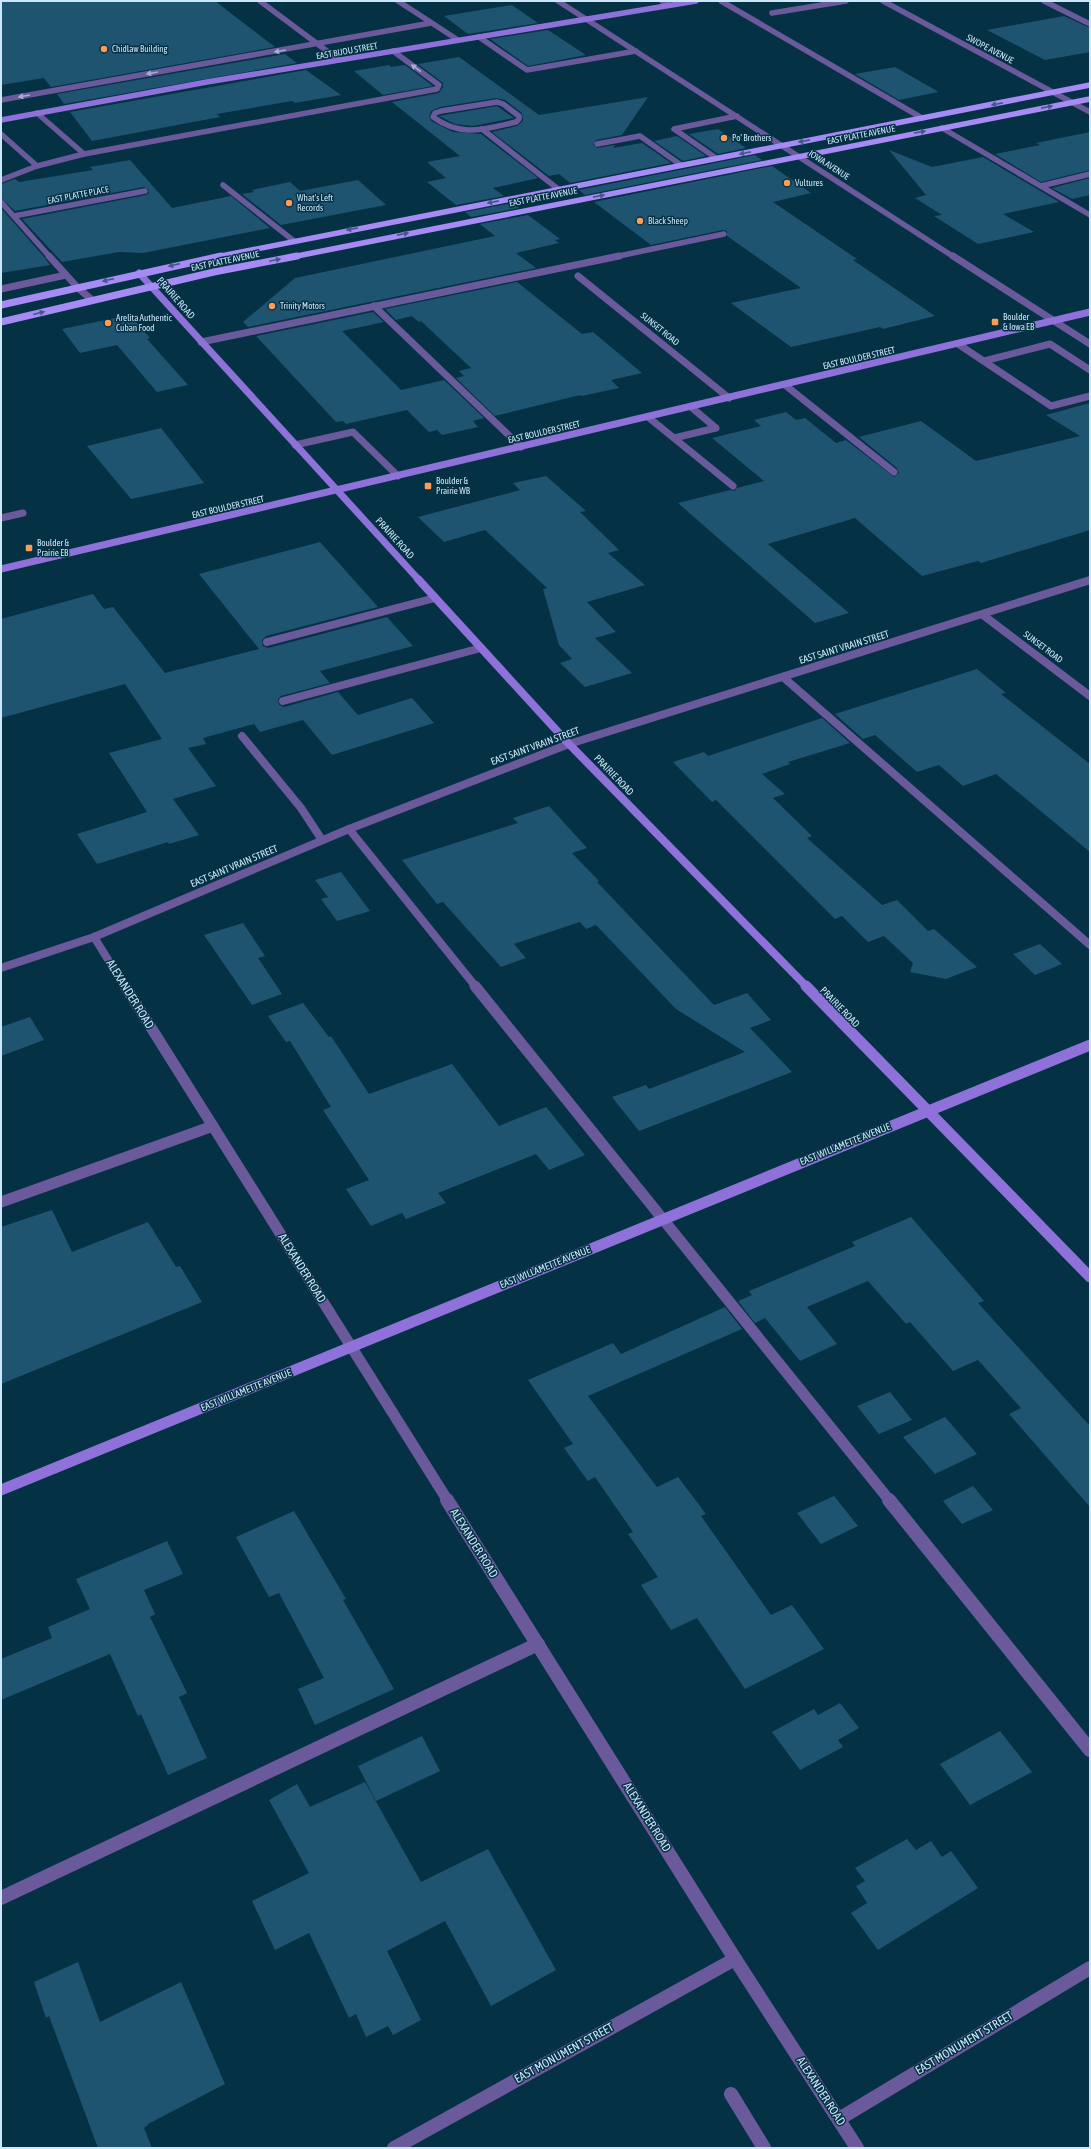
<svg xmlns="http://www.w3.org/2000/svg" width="1091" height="2149" font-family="'Asap Condensed',sans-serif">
  <rect width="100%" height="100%" fill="#053145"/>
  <g fill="#1e5470">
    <path d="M1,1H215L275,47L51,87L44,78L1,85Z"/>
    <path d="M512,5L538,23L468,34L444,16Z"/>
    <path d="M1064,16L1090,28V52L1045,60L987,30Z"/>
    <path d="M548,30L586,55L528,66L490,39Z"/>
    <path d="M285,54L297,63L64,104L57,94Z"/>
    <path d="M459,57L539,115L648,97L622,135L596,140L593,145L597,148L615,145L613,148L642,143L671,163L570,183L559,174L549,176L492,132L517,126L523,121L522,113L505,100L496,98L440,107L431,111L429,117L431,121L453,132L481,134L538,178L493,188L504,196L456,205L427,182L446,178L427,162L460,156L392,102L439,93L443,87V83L418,64Z"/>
    <path d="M389,65L391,67L405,65L433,86L383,95L354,71Z"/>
    <path d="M895,67L937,91L938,92L899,100L855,74Z"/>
    <path d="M306,70L341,95L295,103L292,101L217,114L220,117L92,141L70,112Z"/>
    <path d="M497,106L514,118L473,126L455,124L439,116Z"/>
    <path d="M718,129L746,148L718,154L689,134Z"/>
    <path d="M1090,132V170L1041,182L995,154L1040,145L1036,143Z"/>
    <path d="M677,136L706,156L683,161L654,141Z"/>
    <path d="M889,150L932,167L983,157L1059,202L1003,214L1034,232L978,244L934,216L942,215L915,198L926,195Z"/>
    <path d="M755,155L762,160L585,195L579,190Z"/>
    <path d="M130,160L172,208L231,196L270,228L143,253L119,252L62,262L22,219L146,195L149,193L148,189L144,187L15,211L1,198V184L15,179L19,182L93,170L90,167Z"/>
    <path d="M772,166L811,193L773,202L857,259L853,260L935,316L883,329L880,327L791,347L731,303L801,288L727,236V231L723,230L651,245L594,202Z"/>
    <path d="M1090,178V195L1072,199L1052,188Z"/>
    <path d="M358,180L386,205L281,225L242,194L254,192L252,190L290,182L300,191Z"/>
    <path d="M513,203L519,208L471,217L465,212Z"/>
    <path d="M1,208L44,257L50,265L1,273Z"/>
    <path d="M528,215L560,239L555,240L559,243L516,253L536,268L248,327L243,322L295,278L495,236L480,224Z"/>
    <path d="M517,282L582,334L593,332L642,373L611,380L619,388L582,396L580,395L495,416L456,378L464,376L459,371L471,368L421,321L419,322L412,316L396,320L385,309Z"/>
    <path d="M373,312L384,322L342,331L401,390L444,380L484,418L473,421L478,427L442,435L437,430L429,432L407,410L346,424L343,421L336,422L256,336Z"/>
    <path d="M130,315L150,338L147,339L188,385L157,392L117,345L80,353L62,329Z"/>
    <path d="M1090,403V530L981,563L978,561L922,576L855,518L768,544L849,613L815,623L678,503L730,490L734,491L737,488L764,481L712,438L761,426L754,420L786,412L796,420L805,418L836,443L846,440L894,477L899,473L897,468L859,437L921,421L976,461L1080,436L1046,415Z"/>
    <path d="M161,428L204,483L131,499L87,446Z"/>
    <path d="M546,476L586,511L580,512L619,550L608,553L645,585L587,602L616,632L595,638L632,673L585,687L560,663L572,659L559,645L543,589L547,588L485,530L444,542L418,517L520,490L513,483Z"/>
    <path d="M320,542L378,607L266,636L262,640L263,646L268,648L387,617L413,646L320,671L330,683L281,696L278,699L279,705L284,707L338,692L358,715L412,698L434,723L332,755L303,720L260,732L254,724L203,738L206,744L188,748L216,786L173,799L199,835L169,844L168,842L97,864L77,834L147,812L109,753L162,739L125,684L1,718V619L93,594L104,609L113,607L165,673L259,649L199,574Z"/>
    <path d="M977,669L1006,693L1001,694L1090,764V852L996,774L963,786L939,765L917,772L875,735L863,739L835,714Z"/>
    <path d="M822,718L850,743L788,762L790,764L762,774L785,794L773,798L812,836L807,838L882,905L897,900L928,931L934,929L977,967L946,979L910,972L913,963L884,936L868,942L842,916L835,919L716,800L712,802L673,762L704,752L708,756Z"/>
    <path d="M549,806L587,848L572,853L599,881L597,882L714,1005L747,993L771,1020L750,1028L792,1072L639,1131L612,1097L646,1085L649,1089L745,1052L676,1009L596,925L586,929L580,922L514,944L526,958L501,967L443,902L437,904L402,860L518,823L513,818Z"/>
    <path d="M341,872L370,911L337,921L321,899L328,897L315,880Z"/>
    <path d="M243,923L265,956L258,958L282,994L252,1005L204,935Z"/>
    <path d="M1040,944L1062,964L1035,975L1013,954Z"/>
    <path d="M303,1003L329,1037L331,1036L369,1094L452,1064L499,1126L546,1107L585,1155L549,1170L536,1154L438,1193L446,1203L406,1219L402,1213L371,1226L346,1189L369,1180L323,1110L331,1107L290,1041L286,1042L268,1016Z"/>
    <path d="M30,1017L44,1040L1,1056V1027Z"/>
    <path d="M52,1210L72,1252L148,1222L176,1267L180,1266L202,1302L1,1384V1227Z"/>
    <path d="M911,1217L984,1301L978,1303L1090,1426V1507L1009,1414L1021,1408L978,1360L953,1371L910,1322L906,1324L868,1281L807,1307L837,1344L800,1361L765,1318L755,1323L738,1301L752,1295L749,1291L855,1246L852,1242Z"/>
    <path d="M725,1307L742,1329L588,1396L657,1487L678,1477L706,1514L701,1516L771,1615L792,1605L824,1649L745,1689L697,1618L671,1630L641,1585L658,1577L628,1534L633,1532L595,1477L588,1481L564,1448L573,1444L528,1380L613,1343L621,1354Z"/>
    <path d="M890,1392L912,1420L879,1434L857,1406Z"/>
    <path d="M945,1417L977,1454L935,1474L903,1437Z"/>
    <path d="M973,1486L993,1510L962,1524L943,1501Z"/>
    <path d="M834,1496L858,1526L821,1544L797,1513Z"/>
    <path d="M294,1511L346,1599L343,1600L394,1689L315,1725L298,1689L324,1678L279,1593L269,1597L236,1537Z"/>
    <path d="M167,1541L183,1574L144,1590L155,1614L150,1617L187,1693L179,1697L207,1758L168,1775L141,1714L138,1716L110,1654L1,1700V1659L52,1638L48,1627L90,1609L76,1579Z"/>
    <path d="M840,1703L859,1728L838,1740L843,1747L800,1770L772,1732L814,1709L818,1715Z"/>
    <path d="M1000,1731L1032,1772L970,1805L940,1764Z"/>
    <path d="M422,1736L440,1771L376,1801L358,1766Z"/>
    <path d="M365,1782L421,1882L488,1849L556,1970L491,2006L445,1921L387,1951L421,2020L393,2035L388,2026L366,2037L356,2014L349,2018L309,1933L275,1950L252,1901L309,1873L269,1800L297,1784L310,1807Z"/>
    <path d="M907,1839L916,1850L931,1841L942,1857L951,1851L978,1888L878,1950L851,1913L867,1903L856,1886L865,1881L855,1868Z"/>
    <path d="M78,1962L100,2022L181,1982L225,2084L148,2124V2125L144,2128L152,2148H98L49,2016L46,2018L34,1982Z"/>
  </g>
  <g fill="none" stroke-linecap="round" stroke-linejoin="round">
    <g stroke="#6b5a9b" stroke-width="5.5">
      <path d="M260,1L339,60"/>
      <path d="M662,1L669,5"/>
      <path d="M721,1L922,118"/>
      <path d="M1044,1L1090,24"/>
      <path d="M772,13L846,1"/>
      <path d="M479,37L527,70L636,51"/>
      <path d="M1,100L431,23"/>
      <path d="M497,102L503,104L519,116V119L516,122C484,129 462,138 433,117L435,113L441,111Z"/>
      <path d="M37,113L84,154"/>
      <path d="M942,128L1090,215"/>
      <path d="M482,129L558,189"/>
      <path d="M1,134L37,166L1,180"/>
      <path d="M597,144L640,136L681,165"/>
      <path d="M716,158L674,129L737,116"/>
      <path d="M37,166L84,154L437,89L439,85L393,51"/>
      <path d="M223,185L294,241"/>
      <path d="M1041,186L1090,174"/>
      <path d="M1,202L50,257"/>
      <path d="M14,216L145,191"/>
      <path d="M614,257L724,234"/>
    </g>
    <g stroke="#6b5a9b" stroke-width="7">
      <path d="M49,256L78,288L92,300"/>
      <path d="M1,289L66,275"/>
      <path d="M374,306L521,447"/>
      <path d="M201,342L619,256"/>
      <path d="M958,344L1051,406L1090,396"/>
      <path d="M984,361L1050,344L1090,370"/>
      <path d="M785,385L894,472"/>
      <path d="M648,417L733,486"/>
      <path d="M674,438L716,428L691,407"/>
      <path d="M295,445L353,432L398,476"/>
      <path d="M1,518L23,513"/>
    </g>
    <g stroke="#6b5a9b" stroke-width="8">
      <path d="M267,642L435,598"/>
      <path d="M783,677L1090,945"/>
      <path d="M283,701L481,648"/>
      <path d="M242,736L301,808L322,840"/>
      <path d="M349,829L476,987"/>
    </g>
    <g stroke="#6b5a9b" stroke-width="11">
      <path d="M475,986L890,1501"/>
      <path d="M1,1202L213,1126"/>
    </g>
    <g stroke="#6b5a9b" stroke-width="14">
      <path d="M889,1500L1090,1750"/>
      <path d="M1,1898L538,1644"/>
      <path d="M731,2094L764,2148"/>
    </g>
    <g stroke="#6b5a9b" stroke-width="5.5">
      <path d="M398,1L458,40"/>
      <path d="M558,1L954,257"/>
      <path d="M883,1L1090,112"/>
    </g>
    <g stroke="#6b5a9b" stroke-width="7">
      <path d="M953,256L1090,344"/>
      <path d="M578,276L729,398"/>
    </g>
    <g stroke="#6b5a9b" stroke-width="8">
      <path d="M983,615L1090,696"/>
      <path d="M94,937L125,987"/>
      <path d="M1,968L94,937L349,829L569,744L1090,580"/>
    </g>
    <path stroke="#6b5a9b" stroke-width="11" d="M125,986L448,1501"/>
    <g stroke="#6b5a9b" stroke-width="14">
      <path d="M447,1500L735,1959L857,2148"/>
      <path d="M839,2119L1090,1968"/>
      <path d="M394,2148L735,1959"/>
    </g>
    <path stroke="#8e71d9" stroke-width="5.5" d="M1,120L207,82L696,1"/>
    <g stroke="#8e71d9" stroke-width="7">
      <path d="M139,273L419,580"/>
      <path d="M1,569L1090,312"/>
    </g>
    <path stroke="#8e71d9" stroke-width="8" d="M418,579L569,744L807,987"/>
    <g stroke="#8e71d9" stroke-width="11">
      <path d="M806,986L1090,1277"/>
      <path d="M1,1490L1090,1045"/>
    </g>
    <g stroke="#a78bf5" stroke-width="5.5">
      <path d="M216,257L1090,85"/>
      <path d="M292,257L1090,99"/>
    </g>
    <g stroke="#a78bf5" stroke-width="7">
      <path d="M1,305L221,256"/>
      <path d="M1,322L214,272L297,256"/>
    </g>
  </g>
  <defs><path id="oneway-solid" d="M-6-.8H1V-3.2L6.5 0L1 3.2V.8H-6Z"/></defs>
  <g fill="#a5afd2">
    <use href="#oneway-solid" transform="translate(280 51) rotate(170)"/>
    <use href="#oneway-solid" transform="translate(416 68) rotate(-144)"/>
    <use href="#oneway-solid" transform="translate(152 73) rotate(170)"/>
    <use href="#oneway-solid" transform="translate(24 96) rotate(170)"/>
  </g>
  <g fill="#46558b">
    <use href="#oneway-solid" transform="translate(997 104) rotate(169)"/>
    <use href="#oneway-solid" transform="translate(1047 107) rotate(-11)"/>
    <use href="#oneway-solid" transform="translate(920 132) rotate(-11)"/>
    <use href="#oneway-solid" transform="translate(804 141) rotate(169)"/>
    <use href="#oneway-solid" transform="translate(745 153) rotate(169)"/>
    <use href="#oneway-solid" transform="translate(599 196) rotate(-11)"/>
    <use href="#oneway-solid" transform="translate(493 202) rotate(169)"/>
    <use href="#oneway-solid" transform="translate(352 229) rotate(169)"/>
    <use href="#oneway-solid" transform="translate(403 234) rotate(-11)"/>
    <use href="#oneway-solid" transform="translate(275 260) rotate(-12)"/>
    <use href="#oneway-solid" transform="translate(174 265) rotate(167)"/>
    <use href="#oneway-solid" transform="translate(108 280) rotate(167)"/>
    <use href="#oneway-solid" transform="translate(39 313) rotate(-14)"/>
  </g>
  <g fill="#fd9c56" stroke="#053145" stroke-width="1.5">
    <circle cx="104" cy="49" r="4"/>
    <circle cx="724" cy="138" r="4"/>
    <circle cx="787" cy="183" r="4"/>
    <circle cx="289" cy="203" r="4"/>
    <circle cx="640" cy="221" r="4"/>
    <circle cx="272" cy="306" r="4"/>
    <rect x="991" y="318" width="8" height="8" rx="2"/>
    <circle cx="108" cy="323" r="4"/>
    <rect x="424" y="482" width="8" height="8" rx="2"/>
    <rect x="25" y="544" width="8" height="8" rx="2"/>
  </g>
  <g text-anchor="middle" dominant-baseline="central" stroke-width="3" stroke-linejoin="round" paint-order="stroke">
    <g font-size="9" fill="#cce7f7" stroke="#053145" text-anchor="start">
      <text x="112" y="49">Chidlaw Building</text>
      <text x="732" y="138">Po’ Brothers</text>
      <text x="795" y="183">Vultures</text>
      <text x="297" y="198">What's Left<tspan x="297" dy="10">Records</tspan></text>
      <text x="648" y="221">Black Sheep</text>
      <text x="280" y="306">Trinity Motors</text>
      <text x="1003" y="317">Boulder<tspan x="1003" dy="10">&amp; Iowa EB</tspan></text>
      <text x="116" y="318">Arelita Authentic<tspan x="116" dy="10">Cuban Food</tspan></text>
      <text x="436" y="481">Boulder &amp;<tspan x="436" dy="10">Prairie WB</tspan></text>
      <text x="37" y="543">Boulder &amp;<tspan x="37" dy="10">Prairie EB</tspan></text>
    </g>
    <g font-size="9" fill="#cce7f7" stroke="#053145">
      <text transform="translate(990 49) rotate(28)">SWOPE AVENUE</text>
      <text transform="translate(347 51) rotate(-10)">EAST BIJOU STREET</text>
      <text transform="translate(861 135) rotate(-11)">EAST PLATTE AVENUE</text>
      <text transform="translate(829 165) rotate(33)">IOWA AVENUE</text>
      <text transform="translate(78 195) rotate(-11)">EAST PLATTE PLACE</text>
      <text transform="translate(543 197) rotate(-11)">EAST PLATTE AVENUE</text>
      <text transform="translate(225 261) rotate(-12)">EAST PLATTE AVENUE</text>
      <text transform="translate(660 329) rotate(39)">SUNSET ROAD</text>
      <text transform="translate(859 358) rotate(-13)">EAST BOULDER STREET</text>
      <text transform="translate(544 432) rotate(-13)">EAST BOULDER STREET</text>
      <text transform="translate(228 507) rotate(-13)">EAST BOULDER STREET</text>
      <text transform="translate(1043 647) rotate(37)">SUNSET ROAD</text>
    </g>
    <g font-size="10" fill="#cce7f7" stroke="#053145">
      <text transform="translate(176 298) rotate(49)">PRAIRIE ROAD</text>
      <text transform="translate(395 538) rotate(48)">PRAIRIE ROAD</text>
      <text transform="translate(844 647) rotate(-17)">EAST SAINT VRAIN STREET</text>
      <text transform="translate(535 746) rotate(-20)">EAST SAINT VRAIN STREET</text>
      <text transform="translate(614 775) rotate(46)">PRAIRIE ROAD</text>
      <text transform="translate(234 866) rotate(-23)">EAST SAINT VRAIN STREET</text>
      <text transform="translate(840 1007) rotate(46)">PRAIRIE ROAD</text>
      <text transform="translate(845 1144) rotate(-22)">EAST WILLAMETTE AVENUE</text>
      <text transform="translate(545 1267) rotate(-22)">EAST WILLAMETTE AVENUE</text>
      <text transform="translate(246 1390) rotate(-22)">EAST WILLAMETTE AVENUE</text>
    </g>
    <g font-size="12" fill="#cce7f7" stroke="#053145">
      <text transform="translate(130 994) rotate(58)">ALEXANDER ROAD</text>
      <text transform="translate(302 1268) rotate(58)">ALEXANDER ROAD</text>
      <text transform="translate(474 1543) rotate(58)">ALEXANDER ROAD</text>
      <text transform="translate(647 1817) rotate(58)">ALEXANDER ROAD</text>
      <text transform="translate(964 2043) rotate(-31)">EAST MONUMENT STREET</text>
      <text transform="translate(564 2053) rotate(-29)">EAST MONUMENT STREET</text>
      <text transform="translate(821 2091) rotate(57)">ALEXANDER ROAD</text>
    </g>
  </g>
  <rect width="1091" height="2149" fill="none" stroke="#cce7f7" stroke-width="4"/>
</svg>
